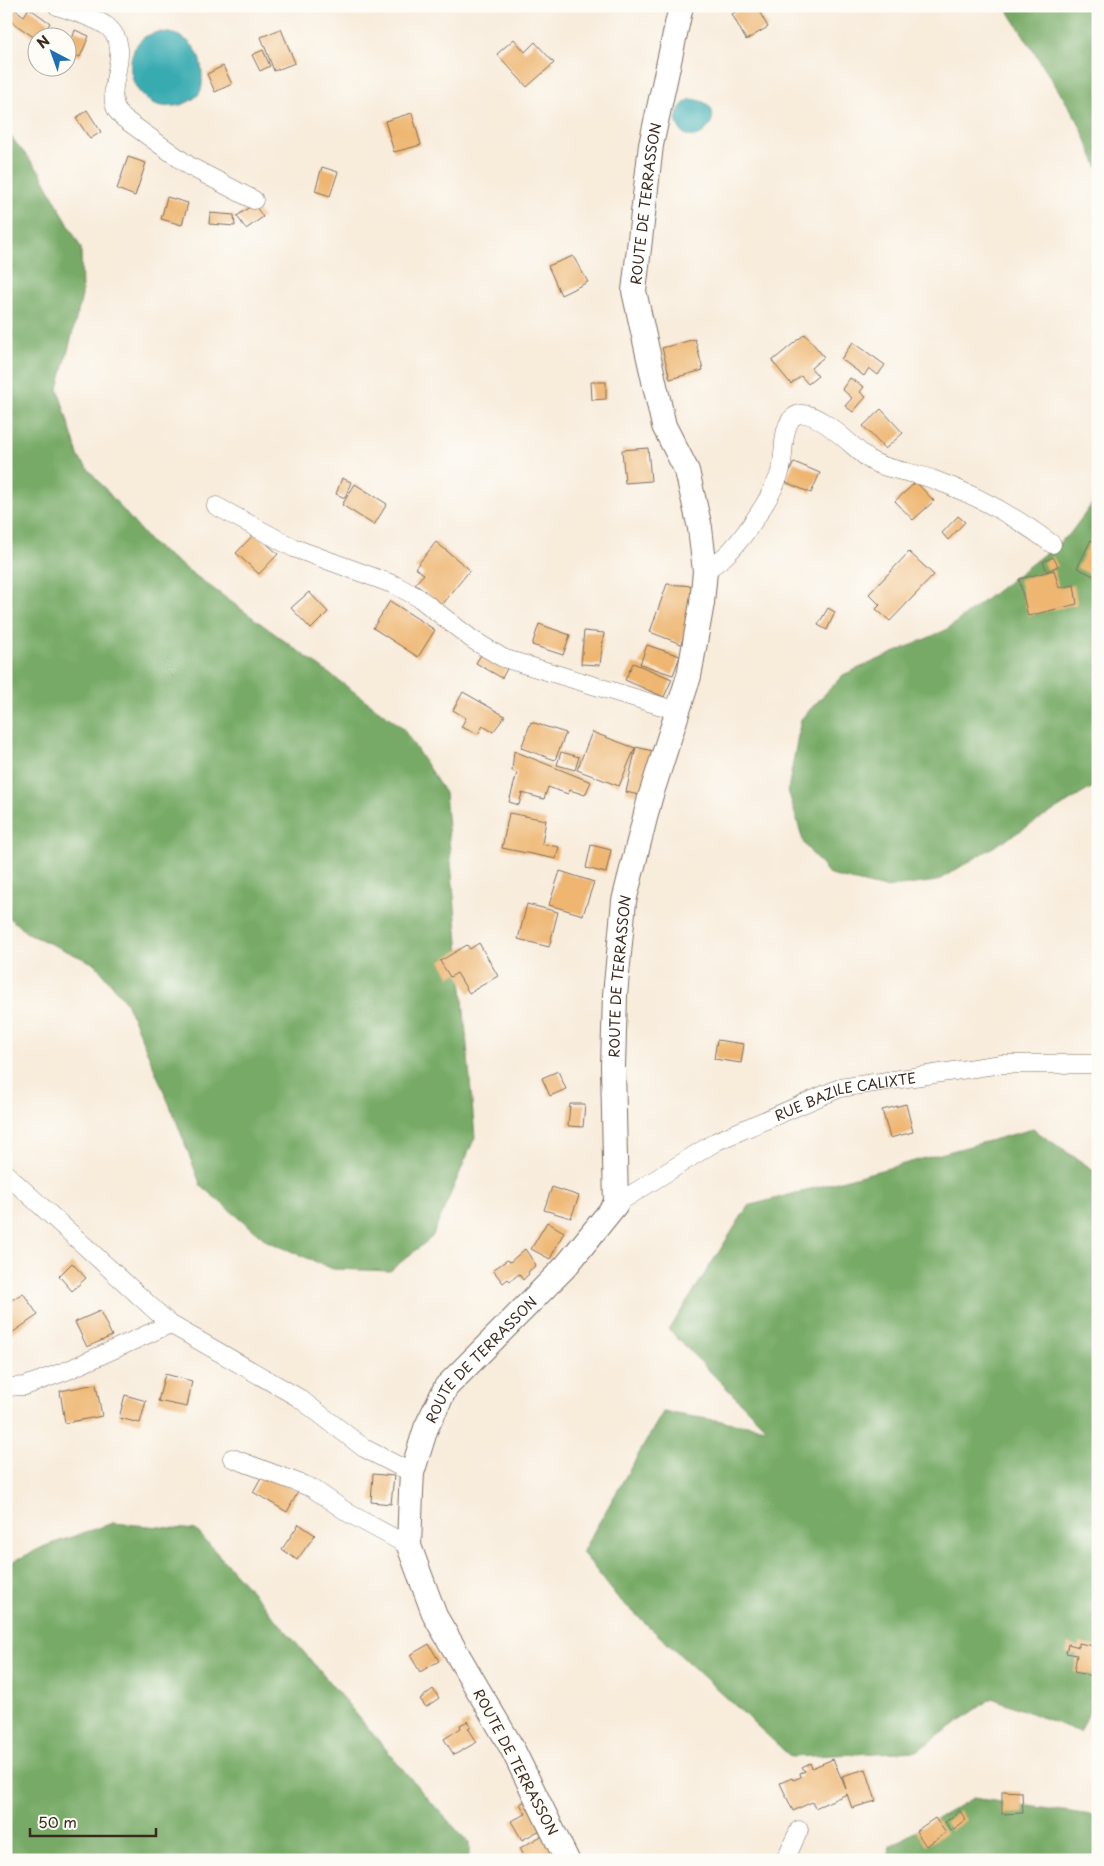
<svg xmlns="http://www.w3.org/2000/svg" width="1104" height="1866" font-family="'Playpen Sans',sans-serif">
  <rect width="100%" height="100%" fill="#fdfcf7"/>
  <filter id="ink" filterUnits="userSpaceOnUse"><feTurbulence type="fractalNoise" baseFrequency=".02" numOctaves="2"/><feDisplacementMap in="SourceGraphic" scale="10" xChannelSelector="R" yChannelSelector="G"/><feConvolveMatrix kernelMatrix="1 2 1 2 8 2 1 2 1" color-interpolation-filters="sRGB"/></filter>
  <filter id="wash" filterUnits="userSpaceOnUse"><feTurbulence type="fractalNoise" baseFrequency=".0096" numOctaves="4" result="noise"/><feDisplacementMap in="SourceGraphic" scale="20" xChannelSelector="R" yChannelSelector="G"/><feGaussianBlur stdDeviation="1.12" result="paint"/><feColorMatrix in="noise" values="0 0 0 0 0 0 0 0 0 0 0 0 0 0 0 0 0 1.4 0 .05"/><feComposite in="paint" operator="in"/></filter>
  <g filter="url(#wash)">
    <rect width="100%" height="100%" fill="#f8ecdb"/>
    <g fill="#7a6" stroke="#596a42">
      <path d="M1005,6H1098V168L1078,121Z"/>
      <path d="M6,131L40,172L81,248L82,296L58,389L79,458L151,543L402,727L445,793L475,1137L432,1237L390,1271L333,1269L267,1241L201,1186L176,1120L126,1002L95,964L27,933L6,915Z"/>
      <path d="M1098,496V784L937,881L885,888L830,875L804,844L788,790L801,719L843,675L946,630L1069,535Z"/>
      <path d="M1033,1129L1098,1173V1693L1080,1732L992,1698L917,1751L791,1757L618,1598L582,1552L663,1412L766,1428L669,1330L748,1206Z"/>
      <path d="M113,1523L196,1530L264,1605L428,1799L469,1843V1860H6V1565L45,1546Z"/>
      <path d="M973,1798L1098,1816V1860H887L890,1846Z"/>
    </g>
    <g fill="#38abb1" stroke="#3a6a68">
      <path d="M157,32C186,32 202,48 202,76C202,83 203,89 198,95C192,101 183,105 174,106C136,112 116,61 143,38C147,35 153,34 157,32Z"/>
      <path d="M691,99C742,104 689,165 676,120C677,110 682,103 691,99Z"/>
    </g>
    <g id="blocks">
      <g fill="#eeb671">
        <path d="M745,6H756L768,27L746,40L732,14Z"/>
        <path d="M13,8L24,16L29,8L50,23L41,38H38V40L6,18Z"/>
        <path d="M281,29L295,63L274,71L261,37Z"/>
        <path d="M75,30L89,36L80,57L68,52Z"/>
        <path d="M514,39L525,52L535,42L554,63L527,87L497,54Z"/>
        <path d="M263,50L270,66L260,71L252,55Z"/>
        <path d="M223,66L232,84L215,92L207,74Z"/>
        <path d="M87,110L101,132L90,139L76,118Z"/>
        <path d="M412,113L421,145L394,152L385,121Z"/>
        <path d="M128,157L146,163L135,196L117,189Z"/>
        <path d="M322,167L338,172L330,196L315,191Z"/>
        <path d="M167,197L188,203L182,225L161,219Z"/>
        <path d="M254,204L263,217L246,229L237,216Z"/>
        <path d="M210,213L234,215L235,226L209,224Z"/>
        <path d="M573,256L588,282L561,295L548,266Z"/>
        <path d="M805,334L824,357L811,368L818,376L808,384L801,376L791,384L772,361Z"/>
        <path d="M695,339L703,370L670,379L662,348Z"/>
        <path d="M853,342L885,365L878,375L869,368L864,376L841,359Z"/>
        <path d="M850,378L864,387L860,392L866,397L853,412L845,406L852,398L842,389Z"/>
        <path d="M591,382H606V399L592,400Z"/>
        <path d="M881,409L903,433L885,449L863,426Z"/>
        <path d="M648,448L651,481L625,483L622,450Z"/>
        <path d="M794,462L820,473L811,493L785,482Z"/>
        <path d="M342,478L351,482L345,498L336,494Z"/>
        <path d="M916,482L934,501L913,520L895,501Z"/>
        <path d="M355,484L387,504L374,525L342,505Z"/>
        <path d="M958,516L965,522L948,540L942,533Z"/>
        <path d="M255,533L278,554L259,574L236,553Z"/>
        <path d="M1091,540L1098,544V578L1077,568Z"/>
        <path d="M436,542L470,570L442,605L415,584L424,574L415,568Z"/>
        <path d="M909,552L934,575L890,621L876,609L880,605L869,594Z"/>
        <path d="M1053,557L1058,566L1047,571L1043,562Z"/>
        <path d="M1054,570L1059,588L1074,585L1077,604L1028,616L1019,579Z"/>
        <path d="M667,584L693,586L690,618L681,644L650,632Z"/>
        <path d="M309,592L328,612L311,629L291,608Z"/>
        <path d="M390,601L435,630L418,657L373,628Z"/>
        <path d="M828,608L835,612L827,630L818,625Z"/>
        <path d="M539,624L570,635L563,655L532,645Z"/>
        <path d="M584,631L604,633L600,665L581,664Z"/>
        <path d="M647,645L680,656L673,675L640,664Z"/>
        <path d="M484,650L509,665L502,678L476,663Z"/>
        <path d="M633,663L672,679L664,697L625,680Z"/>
        <path d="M463,692L505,716L493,732L483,726L478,734L461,727L466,718L453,710Z"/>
        <path d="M531,722L566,733L555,760L521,748Z"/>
        <path d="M592,732L635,748L619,786L577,770Z"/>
        <path d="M636,747L657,752L647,797L626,792Z"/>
        <path d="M514,751L591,782L585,795L570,790L568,794L548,787L544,799L522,793L519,805L509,802L517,773L512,771Z"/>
        <path d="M561,752L579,757L575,770L557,765Z"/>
        <path d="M509,813L546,820L542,844L559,847L556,859L502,848Z"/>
        <path d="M591,845L611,850L606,873L586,868Z"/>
        <path d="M560,871L594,882L583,915L549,905Z"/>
        <path d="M527,904L558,912L549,947L518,939Z"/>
        <path d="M479,943L498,976L469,993L457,973L450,977L440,961L467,945L470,949Z"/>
        <path d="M717,1040L744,1044L741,1063L714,1059Z"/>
        <path d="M558,1071L566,1089L550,1096L542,1078Z"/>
        <path d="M570,1104H585L583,1127L568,1126Z"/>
        <path d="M906,1104L913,1132L890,1138L882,1110Z"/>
        <path d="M552,1187L579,1196L571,1218L544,1210Z"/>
        <path d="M547,1222L564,1232L550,1259L531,1249Z"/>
        <path d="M525,1249L536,1265L528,1272L529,1274L523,1280L519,1274L510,1281L508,1279L503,1283L493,1270L507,1260L510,1262Z"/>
        <path d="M72,1263L86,1278L72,1291L59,1276Z"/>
        <path d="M23,1293L38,1315L6,1337V1296L10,1301Z"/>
        <path d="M100,1311L112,1336L87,1347L75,1322Z"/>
        <path d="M165,1374L192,1381L187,1407L158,1401Z"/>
        <path d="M96,1384L102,1416L65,1423L60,1391Z"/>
        <path d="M125,1395L146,1401L140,1423L119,1418Z"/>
        <path d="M263,1474L298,1492L287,1512L253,1492Z"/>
        <path d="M373,1474L394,1476L391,1504L371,1502Z"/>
        <path d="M299,1524L315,1535L297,1560L282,1549Z"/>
        <path d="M1079,1643L1098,1647V1677L1074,1672L1077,1655L1066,1653L1068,1644L1079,1647Z"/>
        <path d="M429,1644L439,1661L420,1672L410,1655Z"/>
        <path d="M433,1689L439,1698L426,1707L420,1699Z"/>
        <path d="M468,1721L471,1726L468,1728L477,1742L454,1755L444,1739L461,1728L460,1725Z"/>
        <path d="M833,1759L846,1789L842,1776L866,1769L876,1801L852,1808L847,1794L815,1808L812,1802L793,1811L780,1783L792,1778L793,1780L801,1777L800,1773L805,1771L802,1767L810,1763L812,1768Z"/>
        <path d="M1002,1791L1022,1792L1023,1813L1002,1814Z"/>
        <path d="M528,1799L544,1828L522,1840L511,1821L526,1814L520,1804Z"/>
        <path d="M960,1811L966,1820L951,1831L945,1822Z"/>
        <path d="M935,1818L946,1833L926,1846L916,1831Z"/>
        <path d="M543,1835L554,1854L543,1860H526L520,1848Z"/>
      </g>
    </g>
  </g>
  <g filter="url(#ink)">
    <use href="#blocks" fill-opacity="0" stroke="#7d6e60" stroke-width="1"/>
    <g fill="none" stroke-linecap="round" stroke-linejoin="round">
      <defs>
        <g id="street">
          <path d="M57,6C72,11 96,18 108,27C134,50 105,83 116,109C117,112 121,115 123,118L191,167L254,200"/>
          <path d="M216,506L294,548L395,585L419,598L473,640L503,658L678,711"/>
          <path d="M705,571C711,567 718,562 724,557C742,541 775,493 781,469C785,454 781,424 795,416C814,404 855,450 870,460C885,470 914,472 932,479C974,494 1016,517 1052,544"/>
          <path d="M6,1174L170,1324L299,1398L364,1448L412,1473"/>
          <path id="s1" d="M616,1204L717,1141L840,1088L1001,1064H1098"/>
          <path d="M6,1387L25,1386L66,1371L170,1324"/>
          <path d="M232,1458L312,1488L350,1514L409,1546"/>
          <path d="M785,1860L799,1830"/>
        </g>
        <g id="secondary">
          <path id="s2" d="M567,1860L512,1748L435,1616L409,1546L411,1492L412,1473L426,1428L446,1387L566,1266L616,1204L613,1067L615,995L624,901L650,798L689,676L702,603L705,571L700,528L687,471L664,426L634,291L651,145L681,6"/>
        </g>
      </defs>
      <use href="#street" stroke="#7d6e60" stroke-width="19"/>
      <use href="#secondary" stroke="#7d6e60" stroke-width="26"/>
      <use href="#street" stroke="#fff" stroke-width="18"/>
      <use href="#secondary" stroke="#fff" stroke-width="24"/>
    </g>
  </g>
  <g text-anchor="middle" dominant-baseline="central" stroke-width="5" stroke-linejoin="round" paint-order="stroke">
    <g font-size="14" fill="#3b2a1e" stroke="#fdfcf7">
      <text stroke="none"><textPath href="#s2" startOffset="1791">ROUTE DE TERRASSON</textPath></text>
      <text stroke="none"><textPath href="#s2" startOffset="996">ROUTE DE TERRASSON</textPath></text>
      <text stroke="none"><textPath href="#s1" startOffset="256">RUE BAZILE CALIXTE</textPath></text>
      <text stroke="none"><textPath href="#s2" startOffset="561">ROUTE DE TERRASSON</textPath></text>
      <text transform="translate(516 1762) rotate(62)">ROUTE DE TERRASSON</text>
    </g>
  </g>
  <rect width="1104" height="1866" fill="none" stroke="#fdfcf7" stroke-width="25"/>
  <g transform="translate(52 52) rotate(319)"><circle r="24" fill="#fdfcf7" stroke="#afa8a0"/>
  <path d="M0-4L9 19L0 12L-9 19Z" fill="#1f6fb2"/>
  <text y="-8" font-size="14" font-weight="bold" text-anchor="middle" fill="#3b2a1e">N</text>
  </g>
  <path d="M30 1828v8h126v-8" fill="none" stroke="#3b2a1e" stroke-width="2.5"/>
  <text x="38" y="1828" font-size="15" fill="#3b2a1e" stroke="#fdfcf7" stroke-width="4" paint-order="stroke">50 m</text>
</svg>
